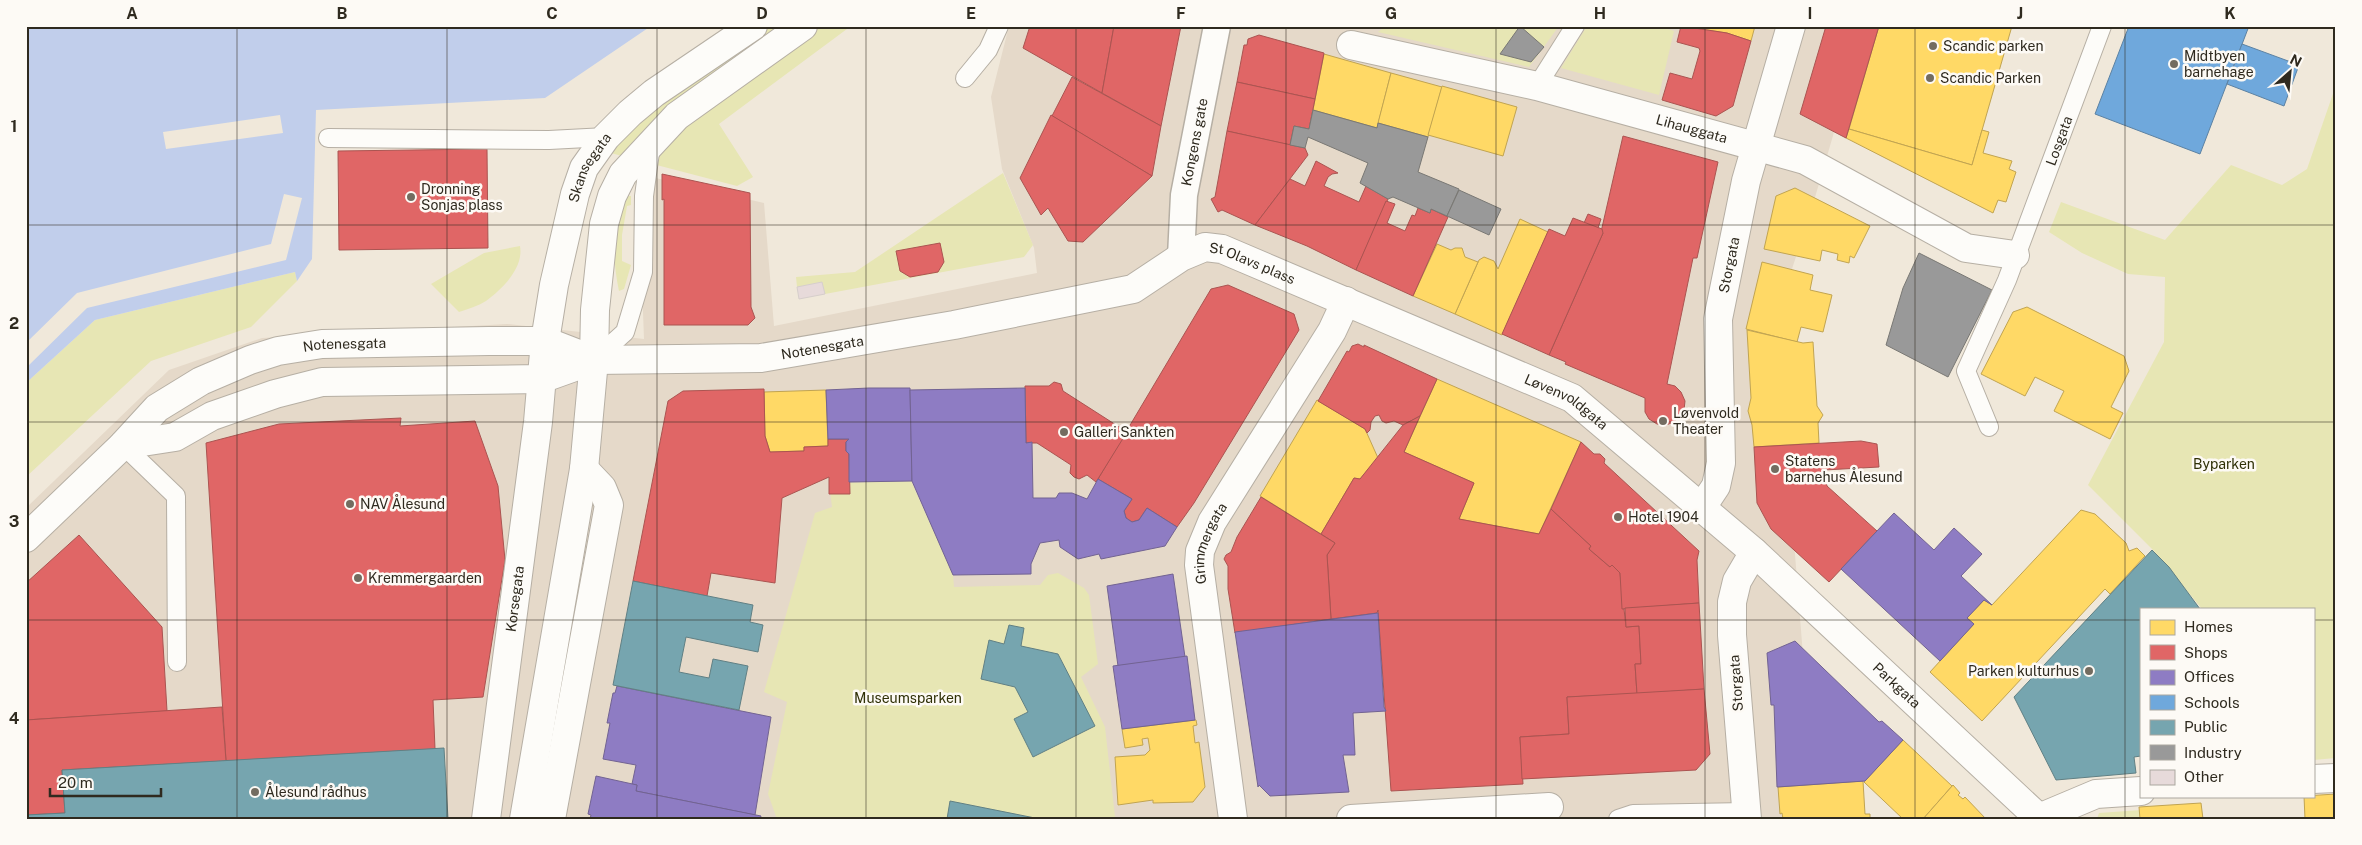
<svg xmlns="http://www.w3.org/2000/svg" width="2362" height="845" font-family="'Public Sans',sans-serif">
  <rect width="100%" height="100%" fill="#f0e8da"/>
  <path fill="#e5d9c9" d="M1009,26H1865L1811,211L1768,342L1791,504L1816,819H26V508L169,370L262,338L507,324L644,339L638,174L764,203L774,326L1037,273L1034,248L1002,169L991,97Z"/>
  <g fill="#e7e6b4">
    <path d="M763,26H851L719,124L753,177L737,186L603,151L635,117Z"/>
    <path d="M1386,26H1559L1529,67L1378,32Z"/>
    <path d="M1587,26H1658L1674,31L1659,95L1561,68Z"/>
    <path d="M2336,85V758L2313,760V609H2202L2154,551L2088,485L2164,342L2165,277L2128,274L2082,253L2049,232L2061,202L2165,240L2231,165L2282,185L2307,169Z"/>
    <path d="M1003,173L1033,245L1024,257L825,294L822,282L797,287L796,277L855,272Z"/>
    <path d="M626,196H631V205L627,206L622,235V261L631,265L624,289L619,291C612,258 612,227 626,196Z"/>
    <path d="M520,246C524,268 502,289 486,301C478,306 468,309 459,312L431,284L484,253Z"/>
    <path d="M295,272L297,281L251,327L151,361L26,477V383L95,320Z"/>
    <path d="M911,481L953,575L954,587L1040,585L1048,575L1058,573L1084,588L1089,595L1098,664L1081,677L1105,727L1115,817L777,819L768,794L787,702L764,692L815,513L832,507L829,483Z"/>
    <path d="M2141,810L2142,819H2097L2099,813Z"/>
  </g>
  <path fill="#c1ceeb" d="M26,26H651L545,98L316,110L312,259L297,281L295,272L95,320L26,383Z"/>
  <g fill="#f0e8da">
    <path d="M280,115L283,133L166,149L163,132Z"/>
    <path d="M284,194L302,198L286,260L87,308L26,368V343L77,293L271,244Z"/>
  </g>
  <g fill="#ffd966" stroke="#c1a451">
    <path d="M1702,26H1755L1751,41L1727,33L1701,29Z"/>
    <path d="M1879,26H2012L1972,165L1849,129Z"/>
    <path d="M1324,54L1391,73L1377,128L1313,110Z"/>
    <path d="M1391,73L1442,87L1428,137L1378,123Z"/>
    <path d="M1442,86L1517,107L1503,156L1428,135Z"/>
    <path d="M1849,129L1972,165L1982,130L1989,132L1983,153L2012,161L2009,169L2016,172L2006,202L1998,200L1993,213L1846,138Z"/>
    <path d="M1795,188L1870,226L1854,258L1850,256L1849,263L1837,260L1838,254L1822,250L1820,261L1764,249L1776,196Z"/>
    <path d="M1520,219L1548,232L1502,335L1455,314L1479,260L1484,257L1494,261L1498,269Z"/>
    <path d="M1437,244L1451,250L1455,248H1462L1465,257L1478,262L1455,314L1413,296Z"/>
    <path d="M1762,262L1813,275L1810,290L1832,295L1823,332L1801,327L1797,342L1746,329Z"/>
    <path d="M2027,307L2124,356L2129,371L2111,407L2123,413L2110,439L2054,411L2064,391L2035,377L2025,396L1981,374L2013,312Z"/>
    <path d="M1747,330L1803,343L1813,342L1817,406L1823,415L1818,423L1819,443L1754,447L1752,425L1748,411L1751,398Z"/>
    <path d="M1437,379L1581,442L1539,534L1459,519L1474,483L1404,452Z"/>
    <path d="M826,390L828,446L804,447V451L770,452L765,436L764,392Z"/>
    <path d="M1317,400L1365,429L1378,458L1360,479L1354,478L1321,534L1260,496Z"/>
    <path d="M2081,510L2095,514L2126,543L2129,551L2137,548L2145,556L2110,594L2105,589L1982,721L1930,672L1974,624L1967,618L1984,600L1992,605Z"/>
    <path d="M1196,720L1197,725L1193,726L1195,743L1199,742L1205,787L1193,802L1153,803V800L1118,805L1115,757L1145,755L1150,750L1148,738L1142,739L1143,745L1125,748L1122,729Z"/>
    <path d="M1903,740L1952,786L1923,819H1903L1864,782Z"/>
    <path d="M1863,781L1865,814H1870V819H1783L1782,813L1780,814L1778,787Z"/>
    <path d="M1953,785L1960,793L1958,795L1963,799L1965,797L1986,819H1923Z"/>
    <path d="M2336,794V819H2305L2304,796Z"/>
    <path d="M2201,803L2203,819H2140L2139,807Z"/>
  </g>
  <g fill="#e06666" stroke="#ab5451">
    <path d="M1030,26H1114L1102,93L1023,48Z"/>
    <path d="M1114,26H1181L1161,126L1102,93Z"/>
    <path d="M1681,26L1727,33L1751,41L1733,106L1716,116L1662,100L1670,73L1692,79L1700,51L1699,48L1677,42Z"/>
    <path d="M1826,26H1879L1846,138L1800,114Z"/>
    <path d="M1259,35L1324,53L1315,99L1237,82L1244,45H1247L1248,39Z"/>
    <path d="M1072,77L1161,126L1152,176L1052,116Z"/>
    <path d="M1237,82L1315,99L1309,129L1294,126L1290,145L1227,131Z"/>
    <path d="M1051,115L1152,176L1083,242L1068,241L1048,208L1041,215L1020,178Z"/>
    <path d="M1227,131L1305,148L1308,155L1255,225L1222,210L1218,212L1211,199L1215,197Z"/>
    <path d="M1623,136L1718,162L1697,258H1693L1667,384L1675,386L1681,392L1685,401L1684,410L1674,422L1666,425L1657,424L1649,419L1645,412V398L1565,364L1566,362L1549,355L1603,233L1601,232Z"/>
    <path d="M487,149L488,248L339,250L338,151Z"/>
    <path d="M1316,161L1338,173L1332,174L1328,177L1324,186L1359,202L1366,186L1388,199L1356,270L1307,246L1255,225L1290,179L1305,186Z"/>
    <path d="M662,174L750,193L751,307L755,318L748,325H664V199L662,200Z"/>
    <path d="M1386,201L1395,204L1387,223L1405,231L1412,215L1415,216L1418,208L1430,213L1431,209L1448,217L1413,296L1356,270Z"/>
    <path d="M1588,214L1601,219L1598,228L1584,223Z"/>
    <path d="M1573,218L1602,229L1603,233L1549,355L1502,334L1549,229L1565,236Z"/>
    <path d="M940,243L944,262L938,272L910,277L900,271L896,251Z"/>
    <path d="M1228,285L1294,314L1299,330L1194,503L1177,527L1147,508L1139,520L1132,522L1126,518L1124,511L1132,499L1098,479L1211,289Z"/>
    <path d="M1358,344L1364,347V345L1437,379L1420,416L1403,425L1394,421L1386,423L1382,421L1379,415L1375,416L1371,422L1370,430L1367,433L1365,429L1318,401L1347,351L1349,352L1352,346Z"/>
    <path d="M1054,382L1061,384L1063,391L1127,432L1096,482L1087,475L1079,479L1074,477L1070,473L1071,465L1037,443H1026L1025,386H1049Z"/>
    <path d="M764,389L765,436L770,452L804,451V447L828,446V439H849L846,442V451L849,454L850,494H829V477L782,498L775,583L711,573L707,596L633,581L668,401L683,391Z"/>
    <path d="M1420,416L1404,452L1474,483L1459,519L1539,534L1551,509L1591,546L1589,549L1610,567L1612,565L1620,573L1626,627L1639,626L1641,664H1635L1637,694L1567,697L1569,734L1520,737L1523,784L1391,791L1378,610L1377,613L1331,619L1327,555L1335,543L1321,534L1354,478L1360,479L1403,425Z"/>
    <path d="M401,418L400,426L475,421L498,486L505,560L483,697L433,700L435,749L226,761L206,443L279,424Z"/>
    <path d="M1861,441L1877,444L1879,467L1824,470L1821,474L1825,479L1827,486L1877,531L1829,582L1771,529L1757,503L1754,447Z"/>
    <path d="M1581,442L1594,454H1600L1605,459L1604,463L1699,551L1697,560L1699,603L1622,609L1620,573L1612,565L1610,567L1589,549L1591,546L1551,509Z"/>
    <path d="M1261,497L1335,543L1327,555L1331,619L1235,633L1228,589V566L1224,559L1226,555L1231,552L1237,537Z"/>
    <path d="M79,535L162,627L167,711L26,720V583Z"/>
    <path d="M1699,603L1704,689L1637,694L1635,664H1641L1639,626L1626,627L1625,608Z"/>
    <path d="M1704,689L1710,754L1696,770L1522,779L1520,737L1569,734L1567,697Z"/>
    <path d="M222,707L226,761L62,770L65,813L26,815V720Z"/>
  </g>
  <g fill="#8e7cc3" stroke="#726392">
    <path d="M869,388H910L912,481L849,482V454L846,451V442L849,439H828L826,390Z"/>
    <path d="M1025,388L1026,443L1032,442L1033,498H1056L1059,493H1072L1087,499L1098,479L1132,499L1124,511L1126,518L1132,522L1139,520L1147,508L1177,527L1165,546L1101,559L1099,554L1078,559L1060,547L1059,540L1040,543L1031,564V574L953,575L912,481L910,390Z"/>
    <path d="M1894,513L1934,550L1954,528L1982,554L1961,576L1992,605L1984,600L1967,618L1974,624L1940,661L1841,569Z"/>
    <path d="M1173,574L1185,657L1118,666L1107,586Z"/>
    <path d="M1378,613L1384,707L1386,711L1353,713L1355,755H1343L1349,792L1270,796L1259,785L1258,787L1235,632Z"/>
    <path d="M1795,641L1879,722L1882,721L1903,740L1865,781L1777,787L1774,705H1771L1767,653Z"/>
    <path d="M1187,656L1195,720L1122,729L1113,666Z"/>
    <path d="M617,686L771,717L755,815L636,791L637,785L632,784L636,765L603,759L610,723H607L613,693H615Z"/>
    <path d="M596,776L637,785L636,791L761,816L760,819H590L591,815L588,814Z"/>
  </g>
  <g fill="#6fa8dc" stroke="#5c82a3">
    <path d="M2129,26H2249L2200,154L2095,114Z"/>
    <path d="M2242,44L2299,65L2284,106L2227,84Z"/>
  </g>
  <g fill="#76a5af" stroke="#618084">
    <path d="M2152,550L2169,567L2200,609H2141V756L2134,757L2136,773L2056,780L2014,697Z"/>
    <path d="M633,581L753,605L750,622L763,625L758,652L686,637L679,672L709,678L713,659L748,666L739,710L613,685Z"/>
    <path d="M1009,625L1024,628L1021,646L1058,654L1095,726L1033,757L1014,719L1028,712L1015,687L981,679L989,640L1004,644Z"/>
    <path d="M444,748L448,819H26V815L65,813L62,770Z"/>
    <path d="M950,801L1040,819H947Z"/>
  </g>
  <g fill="#999" stroke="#797874">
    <path d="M1520,26L1544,47L1531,62L1500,54Z"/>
    <path d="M1313,110L1377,128L1378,123L1428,137L1418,172L1459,189L1447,216L1431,209L1430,213L1393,197L1388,199L1360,183L1368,163L1308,137L1305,148L1290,145L1294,126L1309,129Z"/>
    <path d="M1459,190L1501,209L1489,235L1447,216Z"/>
    <path d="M1919,253L1992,290L1948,377L1886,345L1903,288Z"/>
  </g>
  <path fill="#e7dada" stroke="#d6cecb" d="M822,282L825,294L799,299L797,287Z"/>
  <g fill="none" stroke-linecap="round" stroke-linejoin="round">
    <defs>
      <g id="service">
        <path d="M965,78L988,50L999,26"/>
        <path d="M1537,86L1575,26"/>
        <path d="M328,138L549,140L606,137"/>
        <path d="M594,360L625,332L643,272L644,196L651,145"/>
        <path id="s1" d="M1989,427L1966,371L2007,280L2102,26"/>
        <path d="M123,445L176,496L177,662"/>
        <path d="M1618,819L1633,814L1747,812"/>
      </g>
      <g id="pedestrian">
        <path id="s2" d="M1181,257L1184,195L1217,26"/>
      </g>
      <g id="minor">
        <path id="s3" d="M1351,45L1537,86L1805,160L1966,248L2015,255"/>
        <path d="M2313,779L2336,778"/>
        <path d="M2039,818L2096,794L2141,791"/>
        <path d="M551,819L609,505L602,488L584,469"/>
        <path id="s4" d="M1233,819L1199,565L1200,551L1212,522L1332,331L1346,301"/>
        <path d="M1351,819L1549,807"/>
        <path d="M1747,819L1732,635V602L1737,581L1754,552"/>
      </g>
      <g id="tertiary">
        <path id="s5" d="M123,445L175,437L212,416L275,394L322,382L541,379L594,360L761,358L954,325L1133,289L1181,257L1205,247L1222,249L1572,398L1754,552L2040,819"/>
        <path id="s6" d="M1702,507L1716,486L1721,463L1718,319L1746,181L1791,26"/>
        <path id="s7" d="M26,538L123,445L157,408L201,381L250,360L278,351L322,344L489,341H545L594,360"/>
        <path id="s8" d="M486,819L538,422L545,341L554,285L575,194L584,168L606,137L630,113L654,93L753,26"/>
        <path d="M524,819L584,469L594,360L595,310L604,224L612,196L623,174L677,116L803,26"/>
      </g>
    </defs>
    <use href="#service" stroke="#b6afa4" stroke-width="20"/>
    <use href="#pedestrian" stroke="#b6afa4" stroke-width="29"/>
    <use href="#minor" stroke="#b6afa4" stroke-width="30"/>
    <use href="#tertiary" stroke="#b6afa4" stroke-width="30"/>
    <use href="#service" stroke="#fdfcf9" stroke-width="18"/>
    <use href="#pedestrian" stroke="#fdfcf9" stroke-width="26"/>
    <use href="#minor" stroke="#fdfcf9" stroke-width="28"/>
    <use href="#tertiary" stroke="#fdfcf9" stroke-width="28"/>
  </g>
  <path fill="none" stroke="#2f2a1f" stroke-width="1" stroke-opacity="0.55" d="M237,26V819M447,26V819M657,26V819M866,26V819M1076,26V819M1286,26V819M1496,26V819M1705,26V819M1915,26V819M2125,26V819M26,225H2336M26,422H2336M26,620H2141M2313,620H2336"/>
  <g fill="#736c60" stroke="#fdfaf5" stroke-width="2">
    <circle cx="1933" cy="46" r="5"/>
    <circle cx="2174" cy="64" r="5"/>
    <circle cx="1930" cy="78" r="5"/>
    <circle cx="411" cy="197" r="5"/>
    <circle cx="1663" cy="421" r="5"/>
    <circle cx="1064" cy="432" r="5"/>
    <circle cx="1775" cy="469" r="5"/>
    <circle cx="350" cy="504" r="5"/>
    <circle cx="1618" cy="517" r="5"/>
    <circle cx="358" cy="578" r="5"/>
    <circle cx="2089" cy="671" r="5"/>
    <circle cx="255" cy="792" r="5"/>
  </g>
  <g text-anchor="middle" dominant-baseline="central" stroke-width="5" stroke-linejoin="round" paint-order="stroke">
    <g font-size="14" fill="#2f2a1f" stroke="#fdfaf5" text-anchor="start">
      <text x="1943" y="46">Scandic parken</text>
      <text x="2184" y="56">Midtbyen<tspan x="2184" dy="16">barnehage</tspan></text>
      <text x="1940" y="78">Scandic Parken</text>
      <text x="421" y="189">Dronning<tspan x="421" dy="16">Sonjas plass</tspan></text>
      <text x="1673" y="413">Løvenvold<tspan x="1673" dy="16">Theater</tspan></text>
      <text x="1074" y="432">Galleri Sankten</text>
      <text x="1785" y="461">Statens<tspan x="1785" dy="16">barnehus Ålesund</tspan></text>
      <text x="360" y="504">NAV Ålesund</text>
      <text x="1628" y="517">Hotel 1904</text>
      <text x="368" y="578">Kremmergaarden</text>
      <text x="2079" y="671" text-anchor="end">Parken kulturhus</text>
      <text x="265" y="792">Ålesund rådhus</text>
    </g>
    <g font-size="14" fill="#2f2a1f" stroke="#fdfaf5">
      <text stroke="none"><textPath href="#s3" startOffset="351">Lihauggata</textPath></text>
      <text stroke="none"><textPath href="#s2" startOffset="116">Kongens gate</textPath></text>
      <text stroke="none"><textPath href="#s1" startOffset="309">Losgata</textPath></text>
      <text stroke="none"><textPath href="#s8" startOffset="662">Skansegata</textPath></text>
      <text stroke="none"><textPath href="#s5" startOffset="1165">St Olavs plass</textPath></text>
      <text stroke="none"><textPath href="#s6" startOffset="248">Storgata</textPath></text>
      <text stroke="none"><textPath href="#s7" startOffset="386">Notenesgata</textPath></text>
      <text stroke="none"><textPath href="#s5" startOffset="715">Notenesgata</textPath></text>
      <text stroke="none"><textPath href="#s5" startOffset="1509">Løvenvoldgata</textPath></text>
      <text stroke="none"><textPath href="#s4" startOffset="280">Grimmergata</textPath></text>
      <text stroke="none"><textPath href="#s8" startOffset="222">Korsegata</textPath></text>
      <text transform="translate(1736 683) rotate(-94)">Storgata</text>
      <text stroke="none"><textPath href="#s5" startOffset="1946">Parkgata</textPath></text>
    </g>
    <g font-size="14" fill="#2f3006" stroke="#fdfaf5">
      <text x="2224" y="464">Byparken</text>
      <text x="908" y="698">Museumsparken</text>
    </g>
  </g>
  <rect width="2362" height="845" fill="none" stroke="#fdfaf5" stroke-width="55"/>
  <rect x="2140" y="608" width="175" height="190" fill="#fdfaf5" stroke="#aba79f"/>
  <rect x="2150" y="620" width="25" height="15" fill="#ffd966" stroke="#aba79f"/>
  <text x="2184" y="632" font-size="15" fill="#2f2a1f">Homes</text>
  <rect x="2150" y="645" width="25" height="15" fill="#e06666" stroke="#aba79f"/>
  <text x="2184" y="658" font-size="15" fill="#2f2a1f">Shops</text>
  <rect x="2150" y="670" width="25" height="15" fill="#8e7cc3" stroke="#aba79f"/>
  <text x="2184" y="682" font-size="15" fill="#2f2a1f">Offices</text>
  <rect x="2150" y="695" width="25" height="15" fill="#6fa8dc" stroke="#aba79f"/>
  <text x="2184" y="708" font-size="15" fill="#2f2a1f">Schools</text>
  <rect x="2150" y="720" width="25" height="15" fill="#76a5af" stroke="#aba79f"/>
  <text x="2184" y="732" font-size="15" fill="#2f2a1f">Public</text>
  <rect x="2150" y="745" width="25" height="15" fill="#999999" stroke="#aba79f"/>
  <text x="2184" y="758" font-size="15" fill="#2f2a1f">Industry</text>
  <rect x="2150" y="770" width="25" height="15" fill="#e7dada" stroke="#aba79f"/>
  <text x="2184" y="782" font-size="15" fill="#2f2a1f">Other</text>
  <g transform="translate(2290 72) rotate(27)" stroke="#fdfaf5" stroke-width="4" paint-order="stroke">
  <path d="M0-4L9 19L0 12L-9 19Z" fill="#2f2a1f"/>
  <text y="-8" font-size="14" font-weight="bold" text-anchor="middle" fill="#2f2a1f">N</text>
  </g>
  <path d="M50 788v8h111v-8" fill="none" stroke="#2f2a1f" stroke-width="2.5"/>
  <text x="58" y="788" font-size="15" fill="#2f2a1f" stroke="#fdfaf5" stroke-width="4" paint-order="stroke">20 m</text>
  <rect x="28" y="28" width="2306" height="790" fill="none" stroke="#2f2a1f" stroke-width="2"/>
  <g font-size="16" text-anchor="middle" font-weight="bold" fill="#2f2a1f">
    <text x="132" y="19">A</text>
    <text x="342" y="19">B</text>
    <text x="552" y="19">C</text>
    <text x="762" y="19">D</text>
    <text x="971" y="19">E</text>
    <text x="1181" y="19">F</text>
    <text x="1391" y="19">G</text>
    <text x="1600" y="19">H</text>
    <text x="1810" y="19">I</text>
    <text x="2020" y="19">J</text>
    <text x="2230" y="19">K</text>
    <text x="14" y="132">1</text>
    <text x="14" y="329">2</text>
    <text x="14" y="527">3</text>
    <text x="14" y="724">4</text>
  </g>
</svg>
